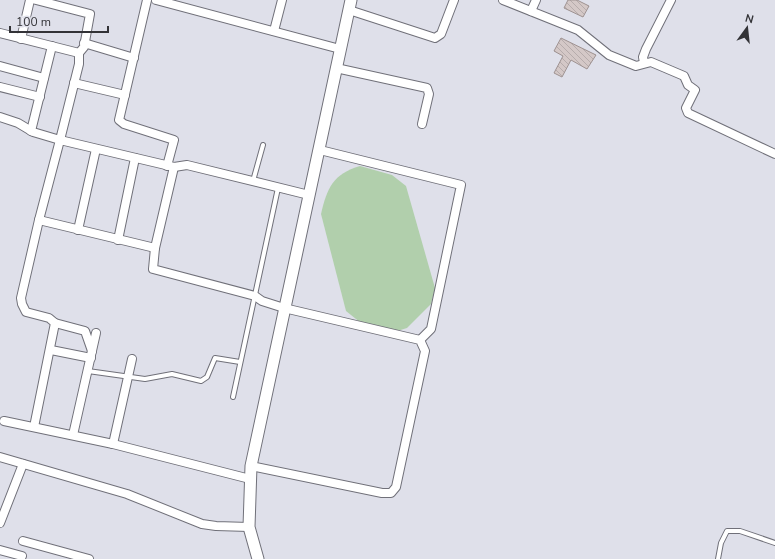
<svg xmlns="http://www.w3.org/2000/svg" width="775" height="559" font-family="'Nunito Sans',sans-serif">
  <defs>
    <pattern id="building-back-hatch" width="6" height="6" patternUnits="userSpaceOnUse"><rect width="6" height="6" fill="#d4c8c7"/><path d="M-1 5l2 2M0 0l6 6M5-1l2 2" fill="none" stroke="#b6acac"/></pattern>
  </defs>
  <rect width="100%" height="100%" fill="#dfe0ea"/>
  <path fill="#b1cfac" d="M360,166L392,175L406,186L435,288L431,304L407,328L394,332L361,323L346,311L321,214C327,188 333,174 360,166Z"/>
  <g fill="url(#building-back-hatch)" stroke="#9e9291">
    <path d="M568,0H577L589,6L583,17L564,8Z"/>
    <path d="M561,38L596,55L587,69L571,60L562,77L554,73L563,56L554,51Z"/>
  </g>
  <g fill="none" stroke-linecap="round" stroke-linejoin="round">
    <defs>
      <g id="lane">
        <path d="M253,181L263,145"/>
        <path d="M88,371L145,379L172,374L201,381L207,377L215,358L240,362"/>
        <path d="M233,397L278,188"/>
        <path d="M718,559L721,543L727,531H740L775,543"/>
      </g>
      <g id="street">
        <path d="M36,0L90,14L84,47L79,53"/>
        <path d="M147,0L119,120L124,124L174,140L167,166"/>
        <path d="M156,0L340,49"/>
        <path d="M503,0L578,30L609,55L636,66L651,62L684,76L688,85L695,90L686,108L688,113L775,154"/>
        <path d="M349,10L435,38L441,34L454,0"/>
        <path d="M531,11L536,0"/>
        <path d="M274,31L282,0"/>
        <path d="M0,33L79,53V64L60,140L33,132L18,123L0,117"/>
        <path d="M21,39L30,0"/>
        <path d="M84,43L134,58"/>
        <path d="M644,63L643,57L646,49L671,0"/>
        <path d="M0,66L44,78"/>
        <path d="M336,68L427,88L429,94L422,124"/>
        <path d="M74,83L125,95"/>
        <path d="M0,87L40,97"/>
        <path d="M31,131L52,46"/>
        <path d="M320,150L461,185L431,329L420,340"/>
        <path d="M174,167L155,248L153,269L255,296L262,301L284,308L420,340L425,351L396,487L391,493H382L251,466"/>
        <path d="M39,220L155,248"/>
        <path d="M78,230L96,149"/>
        <path d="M118,240L135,158"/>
        <path d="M55,323L85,331L92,351"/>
        <path d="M51,350L91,358"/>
        <path d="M4,421L113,444L250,479"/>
        <path d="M34,427L55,323L49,318L26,312L22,304L21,298L39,220L60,140L174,167L187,165L309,195"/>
        <path d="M73,435L96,333"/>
        <path d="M113,444L132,359"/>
        <path d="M0,457L127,494L202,524L216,526L249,527"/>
        <path d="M0,523L23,464"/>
        <path d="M23,541L89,559"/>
        <path d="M0,550L22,556"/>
      </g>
      <path id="secondary" d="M258,559L249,527L251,466L351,0"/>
    </defs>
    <use href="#lane" stroke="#707079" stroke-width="6"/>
    <use href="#street" stroke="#707079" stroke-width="10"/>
    <use href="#secondary" stroke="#707079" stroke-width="13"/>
    <use href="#lane" stroke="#fff" stroke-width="4"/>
    <use href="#street" stroke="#fff" stroke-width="8"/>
    <use href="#secondary" stroke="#fff" stroke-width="11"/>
  </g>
  <g transform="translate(747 28) rotate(15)" stroke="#dfe0ea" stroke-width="3" paint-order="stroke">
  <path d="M0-3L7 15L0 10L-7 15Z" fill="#333337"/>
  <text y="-6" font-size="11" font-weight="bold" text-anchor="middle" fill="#333337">N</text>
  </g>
  <path d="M10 26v6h98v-6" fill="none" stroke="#333337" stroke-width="2"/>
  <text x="16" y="26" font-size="12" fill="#333337" stroke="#dfe0ea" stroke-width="3" paint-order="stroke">100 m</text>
</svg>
